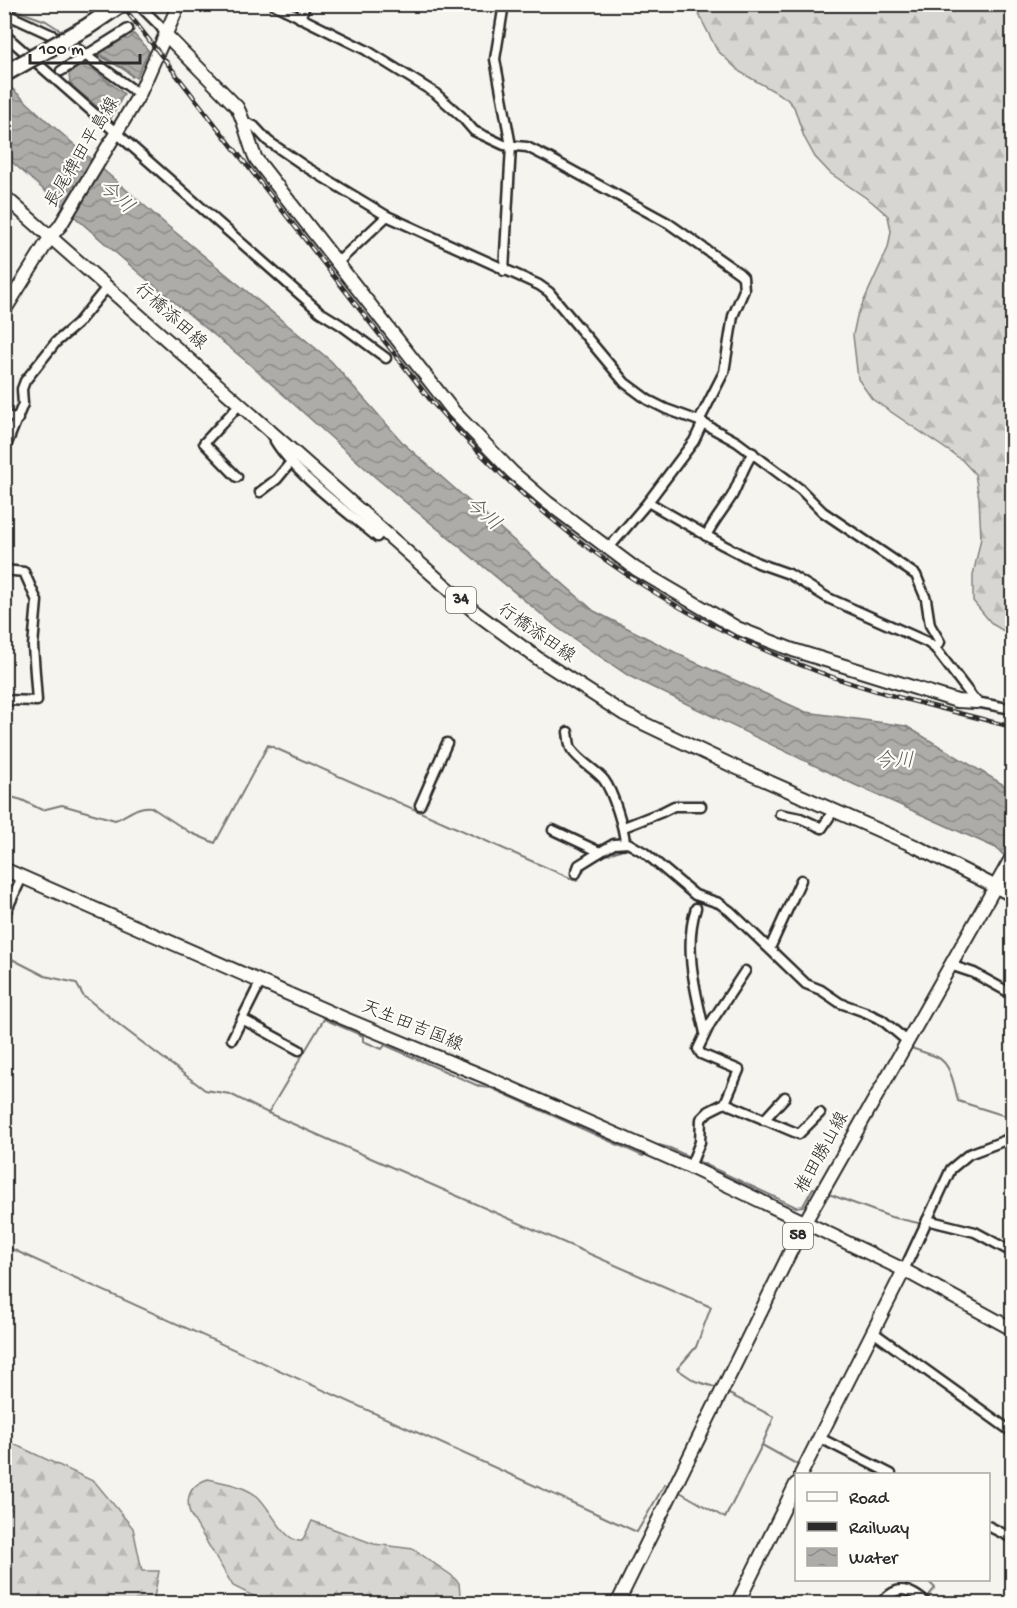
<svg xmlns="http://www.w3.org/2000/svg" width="1017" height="1608" font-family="'Gochi Hand','Klee One',sans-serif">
  <defs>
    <pattern id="forest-firs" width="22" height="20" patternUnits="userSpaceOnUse" patternTransform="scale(1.5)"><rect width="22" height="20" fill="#d7d6d2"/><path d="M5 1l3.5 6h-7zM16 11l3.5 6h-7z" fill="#b9b8b4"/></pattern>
    <pattern id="water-waves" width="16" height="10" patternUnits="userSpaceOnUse" patternTransform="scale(1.5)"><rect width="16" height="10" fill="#adaca9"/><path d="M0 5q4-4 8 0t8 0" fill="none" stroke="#8d8c8a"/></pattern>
  </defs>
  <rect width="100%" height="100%" fill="#f5f4ef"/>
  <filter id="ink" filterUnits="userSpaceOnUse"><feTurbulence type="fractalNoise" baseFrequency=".0167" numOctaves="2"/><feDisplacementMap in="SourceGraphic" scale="12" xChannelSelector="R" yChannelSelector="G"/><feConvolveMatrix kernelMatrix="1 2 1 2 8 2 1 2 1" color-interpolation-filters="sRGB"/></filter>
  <g filter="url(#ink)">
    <g fill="url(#forest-firs)" stroke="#81807e" stroke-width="1.5">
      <path d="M689,5H1012V636L992,624L973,601V575L981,538L979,498L975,474L962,460L872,399L858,379L853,335L857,316L888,248L891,231L888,216L872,202L830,173L815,157L804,137L794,107L786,98L740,72L717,50L697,11Z"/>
      <path d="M5,1440L95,1482L133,1528L142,1571H159L153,1603H5Z"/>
      <path d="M208,1479C225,1483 242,1485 257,1496C271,1508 284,1543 302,1541L312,1521L374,1544L413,1549L451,1575L459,1583L460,1595L456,1604L267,1603L233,1586L190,1514C185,1497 190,1485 208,1479Z"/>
    </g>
    <g fill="url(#water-waves)" stroke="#797877" stroke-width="1.5">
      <path d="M134,34L149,51L136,78L99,53L120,39H128Z"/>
      <path d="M84,62L124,94L111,118L70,84L69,74Z"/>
      <path d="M4,81L46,120L169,227L331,361L404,444L594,611L692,661L806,712L906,726L1012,790V863L996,848L853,784L629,676L558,628L375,477L247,362L139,273L5,156Z"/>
    </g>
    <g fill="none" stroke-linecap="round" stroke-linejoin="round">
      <g stroke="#797877" stroke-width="2">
        <path d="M4,6L46,21L63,32"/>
        <path d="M75,40L88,49"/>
        <path d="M98,55L128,71L132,77"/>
        <path d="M4,795L22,800L42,810L62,805L115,820C127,816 137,805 151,807L189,832L215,843L268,745L577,881L585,868L606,855L623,849L631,850L644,858L694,899L721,910L751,937"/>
        <path d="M4,955L45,976L76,983L84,997L89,1000L122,1027L205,1090L230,1094L268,1113L711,1307L696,1347L677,1369L695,1381L718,1388"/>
        <path d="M775,960L802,987L815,992L838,1007L875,1022L899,1040"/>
        <path d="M909,1047C918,1051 928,1053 937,1057C951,1063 955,1088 958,1101L1012,1118"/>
        <path d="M268,1113L324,1019L363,1036V1041L382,1049L385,1045L481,1087L491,1088L643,1156L646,1154"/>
        <path d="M656,1147L659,1145L670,1148L796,1207L803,1206L813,1188L818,1190"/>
        <path d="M826,1193L891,1217L923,1224"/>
        <path d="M928,1226L975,1237L991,1246"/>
        <path d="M4,1248L5,1246L637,1532L665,1484L670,1487"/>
        <path d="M725,1392L774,1417L762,1445"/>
        <path d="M678,1491L725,1518L762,1445L800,1466"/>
        <path d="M926,1599L935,1588L927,1580"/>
      </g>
      <defs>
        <g id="street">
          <path d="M138,4L160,26L166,35"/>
          <path d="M273,4L366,50L435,93L461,116L474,131L504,145L527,147L549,158L668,223L739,273L743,277L744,290L733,316L724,372L699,421"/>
          <path d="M504,4L495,59L511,146L504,271"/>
          <path d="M4,13L67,42L139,94"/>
          <path d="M300,18L306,4"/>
          <path d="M4,34L320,312L341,325L386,358"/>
          <path d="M61,71L128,29"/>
          <path d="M244,122L254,126L268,141L306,167L387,216L539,285L549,292L625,383L648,400L666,409L699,421L737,442L800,489L823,512L916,575L926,599L930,625L940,642L935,648"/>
          <path d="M337,263L387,216"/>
          <path d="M4,415L18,419"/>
          <path d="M277,438L275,441C295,474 346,511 377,537L383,530"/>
          <path d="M4,451L23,404L22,389L25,381L56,342L77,324L108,286"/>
          <path d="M237,477L204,443L240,404"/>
          <path d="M260,492L277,479L291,462"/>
          <path d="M648,502L723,545L758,563L789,574L828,598L927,642L935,648L976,702L1012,709"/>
          <path d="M706,536C713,522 723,510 732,496C740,481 743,466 753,453"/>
          <path d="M608,549L648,502L694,441L703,422"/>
          <path d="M4,570L24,572L37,601L33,646L37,701L4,700"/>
          <path d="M568,732C569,737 569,746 572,750C580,762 595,769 604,780C613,792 624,828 625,843"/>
          <path d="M420,805L447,743"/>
          <path d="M780,814L800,818L822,828L834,810"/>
          <path d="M624,827L662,812L674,806H701"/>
          <path d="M553,830L600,852"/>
          <path d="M576,873L579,865L600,852L614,844L628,843L645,853L695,895L719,903L730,911L806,984L821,990L840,1003L865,1012L882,1020L907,1041"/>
          <path d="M696,908C683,948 696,993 705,1033"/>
          <path d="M4,916L22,877"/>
          <path d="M770,948L801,880"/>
          <path d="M950,965L974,973L1012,994"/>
          <path d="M242,1019L299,1050"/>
          <path d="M232,1039L261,981"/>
          <path d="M725,1103L799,1134L820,1113"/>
          <path d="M764,1120L785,1097"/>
          <path d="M690,1167L700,1142L701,1119L709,1111L725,1103L739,1070L701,1054L698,1049L710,1024L745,971"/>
          <path d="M927,1220L975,1232L1012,1252"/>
          <path d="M904,1270L951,1169L969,1154L1006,1140L1012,1134"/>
          <path d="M873,1332L1012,1432"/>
          <path d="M820,1438L891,1474"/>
          <path d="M988,1526L1012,1538"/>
          <path d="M880,1604C899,1582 908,1589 928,1604"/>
        </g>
        <g id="secondary">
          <path d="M166,35L237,107C246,124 248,142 256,159L454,412L512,472L548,503L636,569L737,628L793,650L957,701L976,702"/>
          <path d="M4,311L51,236L60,226L139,95L179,4"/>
          <path d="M4,869L343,1018L488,1078L690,1167L904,1270L1012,1329"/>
          <path d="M801,1474L904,1270"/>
          <path d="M737,1604L796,1484"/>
        </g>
        <g id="primary">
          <path d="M4,196L476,613L540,660L624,714L735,767L917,847L1012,895"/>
          <path d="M617,1604L805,1222L1012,857"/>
        </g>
      </defs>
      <use href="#street" stroke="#2b2b2b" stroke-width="13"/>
      <use href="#secondary" stroke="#2b2b2b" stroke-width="16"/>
      <use href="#primary" stroke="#2b2b2b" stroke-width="16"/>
      <use href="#street" stroke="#fdfcf7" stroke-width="8"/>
      <use href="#secondary" stroke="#fdfcf7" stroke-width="12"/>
      <use href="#primary" stroke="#fdfcf7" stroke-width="12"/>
      <defs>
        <path id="rail" d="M121,4L432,402C543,528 666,616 824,674C885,696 950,710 1012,727"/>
      </defs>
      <use href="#rail" stroke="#2b2b2b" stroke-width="4.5"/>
      <use href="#rail" stroke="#fdfcf7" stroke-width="2" stroke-dasharray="7" stroke-linecap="butt"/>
      <defs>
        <path id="highway-bridge" d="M4,74L87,27L121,4"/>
      </defs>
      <use href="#highway-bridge" stroke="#2b2b2b" stroke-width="20" stroke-linecap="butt"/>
      <use href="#highway-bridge" stroke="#fdfcf7" stroke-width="15"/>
    </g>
  </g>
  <g text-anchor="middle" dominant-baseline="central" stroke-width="4.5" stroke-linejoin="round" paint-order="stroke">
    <g fill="#fdfcf7" stroke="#6a6a68" stroke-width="1.5">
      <rect x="446" y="587" width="30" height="26" rx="4.5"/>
      <rect x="783" y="1223" width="30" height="26" rx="4.5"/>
    </g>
    <g font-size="16" font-weight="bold" fill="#2b2b2b">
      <text x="461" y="600">34</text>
      <text x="798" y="1236">58</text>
    </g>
    <g font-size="18" fill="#2b2b2b" stroke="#fdfcf7">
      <text transform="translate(83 153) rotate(-59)">長尾稗田平島線</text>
      <text transform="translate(170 317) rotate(42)">行橋添田線</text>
      <text transform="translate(536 634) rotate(35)">行橋添田線</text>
      <text transform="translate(412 1027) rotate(22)">天生田吉国線</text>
      <text transform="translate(823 1153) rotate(-61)">椎田勝山線</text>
    </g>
    <g font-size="20" font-style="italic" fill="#585857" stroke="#fdfcf7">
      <text transform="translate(115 198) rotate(42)">今川</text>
      <text transform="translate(482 515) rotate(41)">今川</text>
      <text x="894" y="762">今川</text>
    </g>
  </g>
  <rect width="1017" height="1608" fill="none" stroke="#fdfcf7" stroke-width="24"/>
  <rect x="12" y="12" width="993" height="1584" fill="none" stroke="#2b2b2b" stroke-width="2" filter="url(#ink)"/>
  <rect x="795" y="1473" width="195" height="108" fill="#fdfcf7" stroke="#a9a8a5" stroke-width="1.5"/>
  <rect x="807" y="1492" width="30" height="9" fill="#fdfcf7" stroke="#a9a8a5" stroke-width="1.5"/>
  <text x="849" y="1503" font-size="18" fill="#2b2b2b">Road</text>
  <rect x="807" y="1522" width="30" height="9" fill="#2b2b2b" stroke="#a9a8a5" stroke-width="1.5"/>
  <text x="849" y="1533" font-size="18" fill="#2b2b2b">Railway</text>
  <rect x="807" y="1548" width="30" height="18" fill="url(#water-waves)" stroke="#a9a8a5" stroke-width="1.5"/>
  <text x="849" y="1563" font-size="18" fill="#2b2b2b">Water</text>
  <path d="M30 54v9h110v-9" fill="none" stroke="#2b2b2b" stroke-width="3"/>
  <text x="39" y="54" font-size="18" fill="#2b2b2b" stroke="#fdfcf7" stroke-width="4.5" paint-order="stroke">100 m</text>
</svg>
